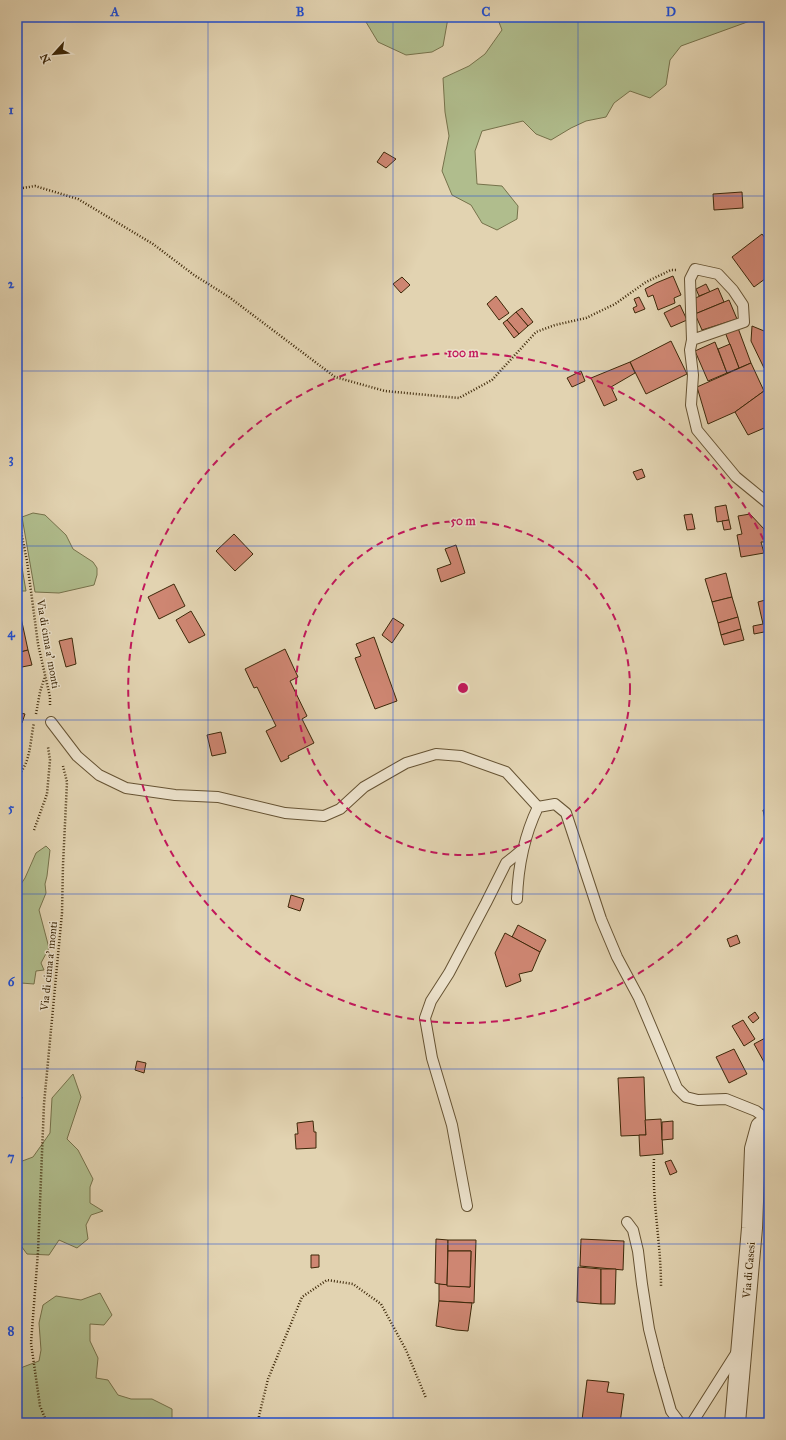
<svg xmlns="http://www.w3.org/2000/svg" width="786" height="1440" font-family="'IM FELL Great Primer',serif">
  <rect width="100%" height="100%" fill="#e2d3b1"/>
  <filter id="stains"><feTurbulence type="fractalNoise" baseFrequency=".005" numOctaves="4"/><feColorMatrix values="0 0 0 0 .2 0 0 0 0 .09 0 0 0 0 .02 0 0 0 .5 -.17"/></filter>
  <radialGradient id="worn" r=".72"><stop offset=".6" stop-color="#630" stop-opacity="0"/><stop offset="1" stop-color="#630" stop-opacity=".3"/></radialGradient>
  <g fill="#b0bd8d" stroke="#76724b">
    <path d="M365,17H448V18L443,46L432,52L406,55L378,42L366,22Z"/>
    <path d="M497,17H761L681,46L670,60L666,85L650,98L630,91L614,103L606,117L586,121L571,128L551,140L536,134L523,121L482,131L475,151L477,184L502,186L518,206L517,219L497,230L482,223L471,205L452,195L442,171L449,136L445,112L443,78L469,66L485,54L502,30Z"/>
    <path d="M33,513L45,515L66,535L73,549L93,562L97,568V575L94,585L59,593L35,592L22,517Z"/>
    <path d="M17,538L26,591H17Z"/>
    <path d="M46,846L50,850L47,876L45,884L46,893L39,910L49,948L41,963L44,970L36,971L34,984L21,983L17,979V890L25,878L36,853Z"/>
    <path d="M73,1074L81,1097L67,1139L78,1150L93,1179L90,1187V1203L103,1211L91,1215L86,1225L88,1239L77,1248L59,1240L49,1255L27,1254L19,1243V1260L21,1272L17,1280V1163L33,1157L50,1133L52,1098Z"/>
    <path d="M100,1293L112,1315L104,1325L90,1324V1341L98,1358L96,1378L108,1380L118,1395L131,1399H152L172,1409V1423H17V1373L23,1367L39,1361L41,1350L39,1323L43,1305L56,1296L81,1300Z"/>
  </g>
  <g fill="#ce8672" stroke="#3d2809">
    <path d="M384,152L396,159L386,168L377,162Z"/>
    <path d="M742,192L743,208L714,210L713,194Z"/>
    <path d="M762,234L769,243V276L754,287L732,257Z"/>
    <path d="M673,276L681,295L674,298L675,303L658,310L653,295L648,297L645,289L656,283Z"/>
    <path d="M402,277L410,285L401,293L393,284Z"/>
    <path d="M706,284L710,292L699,296L696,289Z"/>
    <path d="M718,288L724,302L695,314L691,300Z"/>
    <path d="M496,296L509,313L499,320L487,304Z"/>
    <path d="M639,297L645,309L635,313L633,308L637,306L634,299Z"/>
    <path d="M729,300L737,319L702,330L695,314Z"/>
    <path d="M680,305L687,320L671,327L664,313Z"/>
    <path d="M522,308L533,322L528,326L516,312Z"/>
    <path d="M516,312L528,326L519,334L507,320Z"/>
    <path d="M507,320L519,334L514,338L503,323Z"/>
    <path d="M752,326L769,333V370L764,368L751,341Z"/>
    <path d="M738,328L751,363L739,368L725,332Z"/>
    <path d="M671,341L687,374L646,394L630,362Z"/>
    <path d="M715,342L727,373L708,381L695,351Z"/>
    <path d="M730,344L739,368L727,373L718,349Z"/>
    <path d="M630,362L635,373L611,387L617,400L604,406L591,378Z"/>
    <path d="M751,363L764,391L735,412L708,424L697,387Z"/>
    <path d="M581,371L585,381L572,387L567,378Z"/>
    <path d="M764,391L769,401V426L748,435L735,412Z"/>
    <path d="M642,469L645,477L637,480L633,472Z"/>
    <path d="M726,505L729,520L717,522L715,507Z"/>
    <path d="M692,514L695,529L687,530L684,515Z"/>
    <path d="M750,514L764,529L767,542H761L764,553L741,557L737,535L742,534L738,516Z"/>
    <path d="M729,520L731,529L724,530L722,521Z"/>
    <path d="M234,534L253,554L235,571L216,551Z"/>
    <path d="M456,545L465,573L441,582L437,569L451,564L445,549Z"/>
    <path d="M726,573L732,597L712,602L705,579Z"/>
    <path d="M174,584L185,606L159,619L148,597Z"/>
    <path d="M732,597L738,617L718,623L712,602Z"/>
    <path d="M769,599V631L754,634L753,626L763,624L758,602Z"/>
    <path d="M191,611L205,635L189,643L176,620Z"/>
    <path d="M20,613L28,650L17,653V614Z"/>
    <path d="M738,617L741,629L721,635L718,623Z"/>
    <path d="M393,618L404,625L392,643L382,635Z"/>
    <path d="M741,629L744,640L724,645L721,635Z"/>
    <path d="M374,637L397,701L375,709L355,658L361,656L356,644Z"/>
    <path d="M72,638L76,664L66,667L59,641Z"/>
    <path d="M285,649L298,677L290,681L307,716L302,719L314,743L288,756L289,758L281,762L266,731L276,726L257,687L254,688L245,669Z"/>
    <path d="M28,650L32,665L17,668V653Z"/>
    <path d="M17,712L25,714L22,723L17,722Z"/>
    <path d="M221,732L226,753L212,756L207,735Z"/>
    <path d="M769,809V839L763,810Z"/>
    <path d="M291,895L304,899L300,911L288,907Z"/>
    <path d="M518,925L546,940L540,952L512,937Z"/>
    <path d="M505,933L540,952L532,971L519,974L521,981L506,987L495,953Z"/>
    <path d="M737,935L740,943L730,947L727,939Z"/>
    <path d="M755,1012L759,1018L753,1023L748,1017Z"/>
    <path d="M743,1020L755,1039L744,1046L732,1026Z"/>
    <path d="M769,1036V1071L754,1044Z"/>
    <path d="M734,1049L747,1074L729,1083L716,1057Z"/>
    <path d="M137,1061L146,1063L144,1073L135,1070Z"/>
    <path d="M644,1077L646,1135L621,1136L618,1078Z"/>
    <path d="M17,1097H22L19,1117H17Z"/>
    <path d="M661,1119L663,1154L640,1156L639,1135H646L645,1120Z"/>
    <path d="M313,1121L314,1132H316V1148L296,1149L295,1134H298L297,1123Z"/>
    <path d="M673,1121V1139L662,1140V1122Z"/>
    <path d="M671,1160L677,1172L670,1175L665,1162Z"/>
    <path d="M436,1239L448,1240L447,1286L435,1283Z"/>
    <path d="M581,1239L624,1241L623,1270L580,1266Z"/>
    <path d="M448,1240H476L474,1303L439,1301V1284L470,1287L471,1251H448Z"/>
    <path d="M448,1251H471L470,1287L447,1286Z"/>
    <path d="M311,1255H319V1267L311,1268Z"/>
    <path d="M578,1267L601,1269V1304L577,1302Z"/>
    <path d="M601,1269H616L615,1304H601Z"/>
    <path d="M439,1301L472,1303L468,1331L456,1330L436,1326Z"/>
    <path d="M587,1380L609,1382L607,1392L624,1394L620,1423H592V1421L582,1420Z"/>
  </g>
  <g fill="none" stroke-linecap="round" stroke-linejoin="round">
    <defs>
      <g id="lane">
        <path d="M692,340L744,322L743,305L733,290L718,274L695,269L690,279L692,340L690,350L693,375L691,405L697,430L736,477L769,504"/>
        <path d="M51,722L77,756L99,775L126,788L175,795L218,797L285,813L324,816L340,809L364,787L406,763L436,754L461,756L506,772L538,807"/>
        <path d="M517,899C518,866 524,836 538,807L555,804L566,813L601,919L617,957L639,998L677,1088L686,1097L698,1100L726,1099L756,1111L769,1121"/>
        <path d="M467,1206L452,1125L432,1058L425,1018L431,1001L449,973L486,903L506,863L522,850"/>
        <path d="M627,1222L633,1230L638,1251L642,1284L649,1329L659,1369L671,1411L680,1423"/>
        <path d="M692,1423L737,1352"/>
      </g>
      <path id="street" d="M735,1423L752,1228L755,1149L761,1127L769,1125"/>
    </defs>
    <use href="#lane" stroke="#665333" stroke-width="12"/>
    <use href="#street" stroke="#665333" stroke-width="22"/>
    <g stroke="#3d2809" stroke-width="2.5" stroke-dasharray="1 2" stroke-linecap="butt">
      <path d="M17,189L35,186L78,199L153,244L194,275L229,297L335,377L385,391L459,398L492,380L536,332L555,325L586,318L615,304L646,282L671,270H677"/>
      <path d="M17,512L27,561L38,644L50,697V707"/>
      <path d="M36,714L40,692L45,676"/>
      <path d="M17,776C31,764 30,740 34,723"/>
      <path d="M34,830L47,794L50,760L48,747"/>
      <path d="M654,1159C652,1201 661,1244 661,1286"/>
      <path d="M47,1423L40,1406L31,1343L38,1252L44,1104L62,913L63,865L67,782L63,766"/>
      <path d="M259,1423V1416L268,1379L302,1297L327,1280L353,1284L381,1304L406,1350L426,1398"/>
    </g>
    <use href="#lane" stroke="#ece2cc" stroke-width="10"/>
    <use href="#street" stroke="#ece2cc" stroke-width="20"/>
  </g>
  <path fill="none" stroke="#1d4ed8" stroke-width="1" stroke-opacity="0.55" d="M208,17V1423M393,17V1423M578,17V1423M17,196H769M17,371H769M17,546H769M17,720H769M17,894H769M17,1069H769M17,1244H769"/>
  <g fill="none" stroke="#c2185b" stroke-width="2" stroke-dasharray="7 5">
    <circle cx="463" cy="688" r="167"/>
    <path d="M768 827A335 335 0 1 1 768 549"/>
  </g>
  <g text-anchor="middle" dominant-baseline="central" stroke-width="3" stroke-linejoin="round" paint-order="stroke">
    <g font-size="11" fill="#3d2809" stroke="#ece2cc">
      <text transform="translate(48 644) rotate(80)">Via di cima a' monti</text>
      <text transform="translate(49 966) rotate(-84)">Via di cima a' monti</text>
      <text transform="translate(749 1270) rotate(-85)">Via di Casesi</text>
    </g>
  </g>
  <circle cx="463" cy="688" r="6" fill="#c2185b" stroke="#ece2cc" stroke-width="2"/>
  <g font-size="12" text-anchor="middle" font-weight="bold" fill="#c2185b" stroke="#ece2cc" stroke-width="3" stroke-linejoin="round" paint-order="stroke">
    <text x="463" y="357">100 m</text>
    <text x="463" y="525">50 m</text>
  </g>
  <rect width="786" height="1440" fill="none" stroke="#e2d3b1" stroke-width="44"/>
  <g transform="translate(54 54) rotate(243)" stroke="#ece2cc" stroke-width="3" paint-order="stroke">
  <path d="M0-3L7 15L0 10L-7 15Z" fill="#3d2809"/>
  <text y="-6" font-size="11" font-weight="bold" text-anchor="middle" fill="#3d2809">N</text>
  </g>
  <rect x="22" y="22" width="742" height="1396" fill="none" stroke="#1d4ed8" stroke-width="1.5"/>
  <g font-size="13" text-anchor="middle" font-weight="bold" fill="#1d4ed8">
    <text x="115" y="16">A</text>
    <text x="300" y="16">B</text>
    <text x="486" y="16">C</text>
    <text x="671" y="16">D</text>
    <text x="11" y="114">1</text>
    <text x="11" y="288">2</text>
    <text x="11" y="463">3</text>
    <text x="11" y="637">4</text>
    <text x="11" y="812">5</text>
    <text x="11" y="986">6</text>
    <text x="11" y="1161">7</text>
    <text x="11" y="1335">8</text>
  </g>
  <rect width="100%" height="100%" filter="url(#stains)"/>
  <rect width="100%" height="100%" fill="url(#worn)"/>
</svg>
